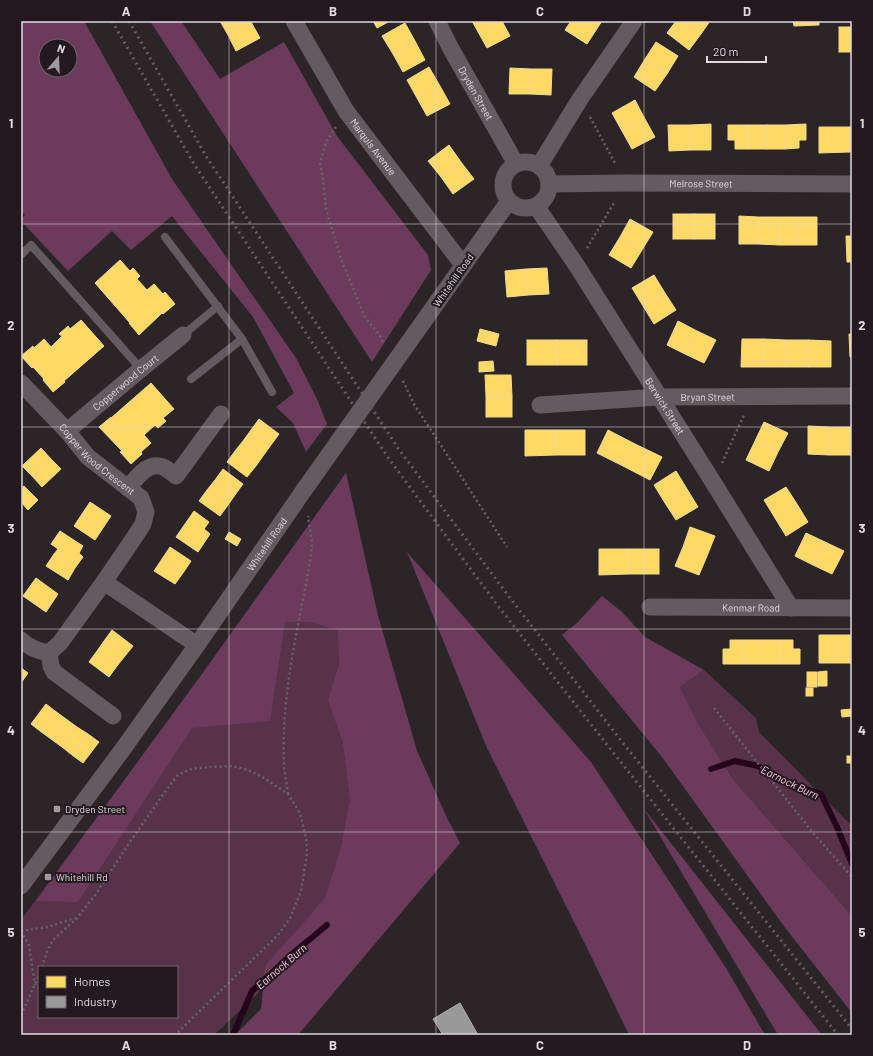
<svg xmlns="http://www.w3.org/2000/svg" width="873" height="1056" font-family="Barlow,sans-serif">
  <rect width="100%" height="100%" fill="#2b2528"/>
  <g fill="#58314b" fill-rule="evenodd">
    <path d="M346,473L378,616L417,751L446,816L214,1035H21V920L196,683ZM39,967H177V1017H39Z"/>
    <path d="M704,670L756,718L759,732L852,826V916L732,778L699,725L680,687Z"/>
  </g>
  <g fill="#6c3b5c" fill-rule="evenodd">
    <path d="M21,21H84L172,179L296,358L317,399L327,424L306,452L293,423L276,407L294,393L253,317L172,216L131,250L112,231L68,271L21,221V219L25,215L21,211ZM46,46H70V70H46Z"/>
    <path d="M150,21H181L220,79L284,42L337,136L428,255L431,270L372,362Z"/>
    <path d="M346,473L378,616L417,751L446,816L460,843L298,1035H235L261,1009L265,966L325,898L341,848L350,800L343,743L328,700L339,665L338,630L311,622H285L270,721L192,728L78,902L36,901L199,678Z"/>
    <path d="M407,552L591,762L726,968L765,1035H629L592,958L487,748Z"/>
    <path d="M602,596L621,611L645,637L704,670L680,687L699,725L732,778L852,916V1013L783,925L662,757L562,635L578,622Z"/>
    <path d="M644,809L822,1035H778Z"/>
  </g>
  <g fill="#ffd966" stroke="#f6d98a">
    <path d="M220,21H251V22L228,35Z"/>
    <path d="M373,21H390L377,28Z"/>
    <path d="M472,21H494L477,30Z"/>
    <path d="M494,21H502L510,36L487,48L477,30Z"/>
    <path d="M571,21H589L598,27L587,44L565,30Z"/>
    <path d="M589,21H602L598,27Z"/>
    <path d="M676,21H683L701,34L689,50L667,33Z"/>
    <path d="M683,21H710L701,34Z"/>
    <path d="M793,21H819V25L794,26Z"/>
    <path d="M251,22L260,38L236,51L228,35Z"/>
    <path d="M405,23L415,41L393,54L382,36Z"/>
    <rect x="839" y="27" width="13" height="25"/>
    <path d="M415,41L425,60L403,72L393,54Z"/>
    <path d="M656,42L678,56L667,74L645,59Z"/>
    <path d="M645,59L667,74L655,91L634,77Z"/>
    <path d="M429,67L440,86L417,98L407,80Z"/>
    <path d="M510,68L531,69L530,94H509Z"/>
    <path d="M531,69H552L551,95L530,94Z"/>
    <path d="M440,86L450,104L427,116L417,98Z"/>
    <path d="M635,100L645,119L622,131L612,113Z"/>
    <path d="M645,119L655,137L632,149L622,131Z"/>
    <path d="M711,124V150H690V125Z"/>
    <path d="M806,124V140H799V148L785,149V125Z"/>
    <path d="M668,125H690V150L669,151Z"/>
    <path d="M728,125H748V149H735V140H728Z"/>
    <rect x="748" y="125" width="19" height="24"/>
    <rect x="767" y="125" width="18" height="24"/>
    <path d="M819,127H849V152L819,153Z"/>
    <rect x="849" y="127" width="3" height="25"/>
    <path d="M449,145L461,162L441,177L428,161Z"/>
    <path d="M461,162L474,179L453,194L441,177Z"/>
    <rect x="673" y="214" width="21" height="25"/>
    <rect x="694" y="214" width="21" height="25"/>
    <path d="M739,216L758,217V244H739Z"/>
    <path d="M758,217H779V245L758,244Z"/>
    <path d="M779,217H799L798,245H779Z"/>
    <path d="M799,217H817V245H798Z"/>
    <path d="M630,219L653,232L642,250L620,237Z"/>
    <path d="M846,236H852V262H847Z"/>
    <path d="M620,237L642,250L631,268L609,255Z"/>
    <path d="M120,260L130,271L133,268L140,276L137,279L147,290L154,284L163,294L165,292L175,304L163,314L162,313L139,335L129,323H130L95,283Z"/>
    <path d="M547,268L549,294L528,295L526,269Z"/>
    <path d="M526,269L528,295L507,297L505,271Z"/>
    <path d="M654,275L665,293L643,306L632,288Z"/>
    <path d="M665,293L676,310L654,324L643,306Z"/>
    <path d="M81,320L104,346L64,381L65,382L53,392L43,380L44,379L33,367L32,368L21,356L33,346L34,348L44,339L51,347L62,336L59,334L68,326L70,329Z"/>
    <path d="M678,321L697,331L685,354L667,345Z"/>
    <path d="M480,329L499,334L496,346L477,341Z"/>
    <path d="M697,331L716,340L704,363L685,354Z"/>
    <path d="M849,334H852V357H850Z"/>
    <path d="M742,339H764L763,367H741Z"/>
    <path d="M764,339L786,340V367H763Z"/>
    <rect x="527" y="340" width="30" height="25"/>
    <rect x="557" y="340" width="30" height="25"/>
    <rect x="786" y="340" width="22" height="27"/>
    <path d="M808,340L831,341V367H808Z"/>
    <path d="M493,361L494,371L479,372V362Z"/>
    <path d="M485,375H511L512,396H486Z"/>
    <path d="M151,383L174,409L163,418L166,421L158,428L155,425L144,435L151,443L141,452L142,454L131,464L120,452L122,451L99,427L111,417V418Z"/>
    <rect x="486" y="396" width="26" height="21"/>
    <path d="M259,419L279,434L271,445L251,430Z"/>
    <path d="M764,422L788,433L778,452L755,441Z"/>
    <path d="M808,426L830,427L829,455L808,454Z"/>
    <path d="M830,427H852V455H829Z"/>
    <path d="M251,430L271,445L263,456L243,441Z"/>
    <path d="M525,430H555V455L525,456Z"/>
    <rect x="555" y="430" width="30" height="25"/>
    <path d="M608,430L635,444L623,466L597,453Z"/>
    <path d="M243,441L263,456L256,466L235,451Z"/>
    <path d="M755,441L778,452L769,471L746,460Z"/>
    <path d="M635,444L662,457L650,480L623,466Z"/>
    <path d="M41,448L51,459L32,476L22,466Z"/>
    <path d="M235,451L256,466L247,477L227,462Z"/>
    <path d="M51,459L61,469L42,487L32,476Z"/>
    <path d="M223,469L243,484L235,495L215,480Z"/>
    <path d="M676,471L687,489L665,503L654,485Z"/>
    <path d="M215,480L235,495L228,505L207,490Z"/>
    <path d="M24,486L38,500L28,510L21,502V489Z"/>
    <path d="M786,487L797,504L775,518L764,500Z"/>
    <path d="M687,489L698,507L676,520L665,503Z"/>
    <path d="M207,490L228,505L220,516L199,501Z"/>
    <path d="M90,502L111,516L103,528L82,514Z"/>
    <path d="M797,504L808,522L786,536L775,518Z"/>
    <path d="M194,511L209,522L204,529L210,534L198,552L176,537Z"/>
    <path d="M82,514L103,528L95,540L74,526Z"/>
    <path d="M690,527L715,536L707,556L683,547Z"/>
    <path d="M60,531L83,546L79,553L83,557L75,568L54,554L58,549L51,544Z"/>
    <path d="M229,532L241,539L237,546L225,539Z"/>
    <path d="M806,533L825,542L813,565L795,556Z"/>
    <path d="M825,542L844,551L832,574L813,565Z"/>
    <path d="M170,547L191,561L183,573L162,559Z"/>
    <path d="M683,547L707,556L699,575L675,566Z"/>
    <path d="M599,549H629V574L599,575Z"/>
    <rect x="629" y="549" width="30" height="25"/>
    <path d="M54,554L75,568L68,580L46,566Z"/>
    <path d="M162,559L183,573L175,584L154,571Z"/>
    <path d="M36,578L58,594L46,612L23,596Z"/>
    <path d="M112,630L133,646L125,656L104,641Z"/>
    <path d="M819,635H839L838,663H819Z"/>
    <path d="M839,635H852V663H838Z"/>
    <path d="M730,640H743V664H723V649H730Z"/>
    <path d="M743,640H761L762,664H743Z"/>
    <path d="M761,640H780V664H762Z"/>
    <path d="M780,640H793V649H800V664H780Z"/>
    <path d="M104,641L125,656L117,666L97,651Z"/>
    <path d="M97,651L117,666L109,677L89,662Z"/>
    <path d="M21,668L28,673L21,683Z"/>
    <path d="M827,671V686H818V672Z"/>
    <rect x="807" y="672" width="10" height="15"/>
    <rect x="806" y="688" width="7" height="8"/>
    <path d="M46,704L55,711L40,731L31,724Z"/>
    <path d="M852,709V716L842,717L841,710Z"/>
    <path d="M55,711L66,719L51,739L40,731Z"/>
    <path d="M66,719L77,727L62,747L51,739Z"/>
    <path d="M77,727L88,734L72,755L62,747Z"/>
    <path d="M88,734L99,742L83,763L72,755Z"/>
    <rect x="847" y="756" width="5" height="7"/>
  </g>
  <path fill="#999" stroke="#aeacad" d="M460,1003L478,1035H443L433,1019Z"/>
  <g fill="none" stroke-linecap="round" stroke-linejoin="round">
    <g stroke="#25051c" stroke-width="6">
      <path d="M711,769L735,761L758,766L789,783L821,794L837,827L852,864"/>
      <path d="M233,1035L252,991L292,954L327,925"/>
    </g>
    <g stroke="#6a6367" stroke-width="2.5" stroke-dasharray="2 3" stroke-linecap="butt">
      <path d="M590,117L616,165"/>
      <path d="M336,127L326,142L320,163L323,179L326,209L341,259L365,317L379,334L384,344"/>
      <path d="M587,248L615,201"/>
      <path d="M403,381L414,404L507,547"/>
      <path d="M722,463L744,415"/>
      <path d="M714,708L814,834L852,877"/>
      <path d="M288,794C287,784 284,773 284,763C281,695 298,629 310,562L312,542L308,516"/>
      <path d="M21,931L48,927L75,918"/>
      <path d="M21,931L29,945L35,985"/>
      <path d="M42,967L47,952L53,940L77,918L95,895L132,839L167,789L178,775L191,769L208,767L232,766L248,770L261,776L288,794L300,813L306,838L307,854L301,891L290,918L278,935L175,1035"/>
      <path d="M21,1015L39,975"/>
    </g>
    <g stroke="#635b5f" stroke-width="8">
      <path d="M165,237L242,339L272,392"/>
      <path d="M21,255L31,245L141,369"/>
      <path d="M183,335L218,306"/>
      <path d="M191,379L242,339"/>
    </g>
    <g stroke="#635b5f" stroke-width="17">
      <path id="s1" d="M294,21L346,111L463,265"/>
      <path id="s2" d="M437,21L450,47L516,164"/>
      <circle cx="526" cy="185" r="23"/>
      <path d="M539,166L580,99L634,21"/>
      <path id="s3" d="M549,184L625,183L852,184"/>
      <path id="s4" d="M536,206L577,266L713,482L791,608"/>
      <path d="M438,301L509,201"/>
      <path id="s5" d="M21,383L67,431L88,457L141,498L146,512L143,524L138,532L104,582L60,643L49,653C38,651 29,648 21,640"/>
      <path id="s6" d="M540,405L659,397L852,396"/>
      <path id="s7" d="M67,431L141,369L183,335"/>
      <path d="M128,488C137,478 147,461 163,467C168,469 172,473 176,476L221,414"/>
      <path d="M104,582L197,645"/>
      <path id="s8" d="M650,607L852,608"/>
      <path d="M49,653L51,666L54,672L113,716"/>
      <path id="s9" d="M21,886L123,749L197,645L304,490"/>
    </g>
    <g stroke="#655f63" stroke-width="3" stroke-dasharray="2 4" stroke-linecap="butt">
      <path d="M112,21L194,164L389,459L498,606L612,751L838,1035"/>
      <path d="M129,21L206,156L400,451L510,598L623,743L852,1029"/>
    </g>
    <path stroke="#635b5f" stroke-width="17" d="M304,490L438,301"/>
  </g>
  <path fill="none" stroke="#e0d9dd" stroke-width="1" stroke-opacity="0.55" d="M229,21V1035M436,21V1035M644,21V1035M21,224H852M21,427H852M21,629H852M21,832H852"/>
  <g fill="#a19a9e" stroke="#23191f" stroke-width="1.5">
    <rect x="53" y="805" width="8" height="8" rx="2"/>
    <rect x="44" y="873" width="8" height="8" rx="2"/>
  </g>
  <g text-anchor="middle" dominant-baseline="central" stroke-width="4" stroke-linejoin="round" paint-order="stroke">
    <g font-size="10" fill="#e0d9dd" stroke="#23191f">
      <text stroke="none"><textPath href="#s2" startOffset="82">Dryden Street</textPath></text>
      <text stroke="none"><textPath href="#s1" startOffset="149">Marquis Avenue</textPath></text>
      <text stroke="none"><textPath href="#s3" startOffset="152">Melrose Street</textPath></text>
      <text transform="translate(453 280) rotate(-55)">Whitehill Road</text>
      <text stroke="none"><textPath href="#s7" startOffset="76">Copperwood Court</textPath></text>
      <text stroke="none"><textPath href="#s6" startOffset="168">Bryan Street</textPath></text>
      <text stroke="none"><textPath href="#s4" startOffset="238">Berwick Street</textPath></text>
      <text stroke="none"><textPath href="#s5" startOffset="108">Copper Wood Crescent</textPath></text>
      <text stroke="none"><textPath href="#s9" startOffset="421">Whitehill Road</textPath></text>
      <text stroke="none"><textPath href="#s8" startOffset="101">Kenmar Road</textPath></text>
    </g>
    <g font-size="10" fill="#e0d9dd" stroke="#23191f" text-anchor="start">
      <text x="65" y="809">Dryden Street</text>
      <text x="56" y="877">Whitehill Rd</text>
    </g>
    <g font-size="11" font-style="italic" fill="#fdc9e9" stroke="#23191f">
      <text transform="translate(790 782) rotate(26)">Earnock Burn</text>
      <text transform="translate(281 966) rotate(-41)">Earnock Burn</text>
    </g>
  </g>
  <rect width="873" height="1056" fill="none" stroke="#23191f" stroke-width="44"/>
  <rect x="38" y="966" width="140" height="52" fill="#23191f" stroke="#6f666b"/>
  <rect x="46" y="976" width="20" height="12" fill="#ffd966" stroke="#6f666b"/>
  <text x="74" y="986" font-size="12" fill="#e0d9dd">Homes</text>
  <rect x="46" y="996" width="20" height="12" fill="#999999" stroke="#6f666b"/>
  <text x="74" y="1006" font-size="12" fill="#e0d9dd">Industry</text>
  <g transform="translate(58 58) rotate(19)"><circle r="19" fill="#23191f" stroke="#6f666b"/>
  <path d="M0-3L7 15L0 10L-7 15Z" fill="#a19a9e"/>
  <text y="-6" font-size="11" font-weight="bold" text-anchor="middle" fill="#e0d9dd">N</text>
  </g>
  <path d="M707 56v6h59v-6" fill="none" stroke="#e0d9dd" stroke-width="2"/>
  <text x="713" y="56" font-size="12" fill="#e0d9dd" stroke="#23191f" stroke-width="3" paint-order="stroke">20 m</text>
  <rect x="22" y="22" width="829" height="1012" fill="none" stroke="#e0d9dd" stroke-width="1.5"/>
  <g font-size="13" text-anchor="middle" font-weight="bold" fill="#e0d9dd">
    <text x="126" y="16">A</text>
    <text x="333" y="16">B</text>
    <text x="540" y="16">C</text>
    <text x="747" y="16">D</text>
    <text x="11" y="128">1</text>
    <text x="862" y="128">1</text>
    <text x="11" y="330">2</text>
    <text x="862" y="330">2</text>
    <text x="11" y="533">3</text>
    <text x="862" y="533">3</text>
    <text x="11" y="735">4</text>
    <text x="862" y="735">4</text>
    <text x="11" y="937">5</text>
    <text x="862" y="937">5</text>
    <text x="126" y="1050">A</text>
    <text x="333" y="1050">B</text>
    <text x="540" y="1050">C</text>
    <text x="747" y="1050">D</text>
  </g>
</svg>
